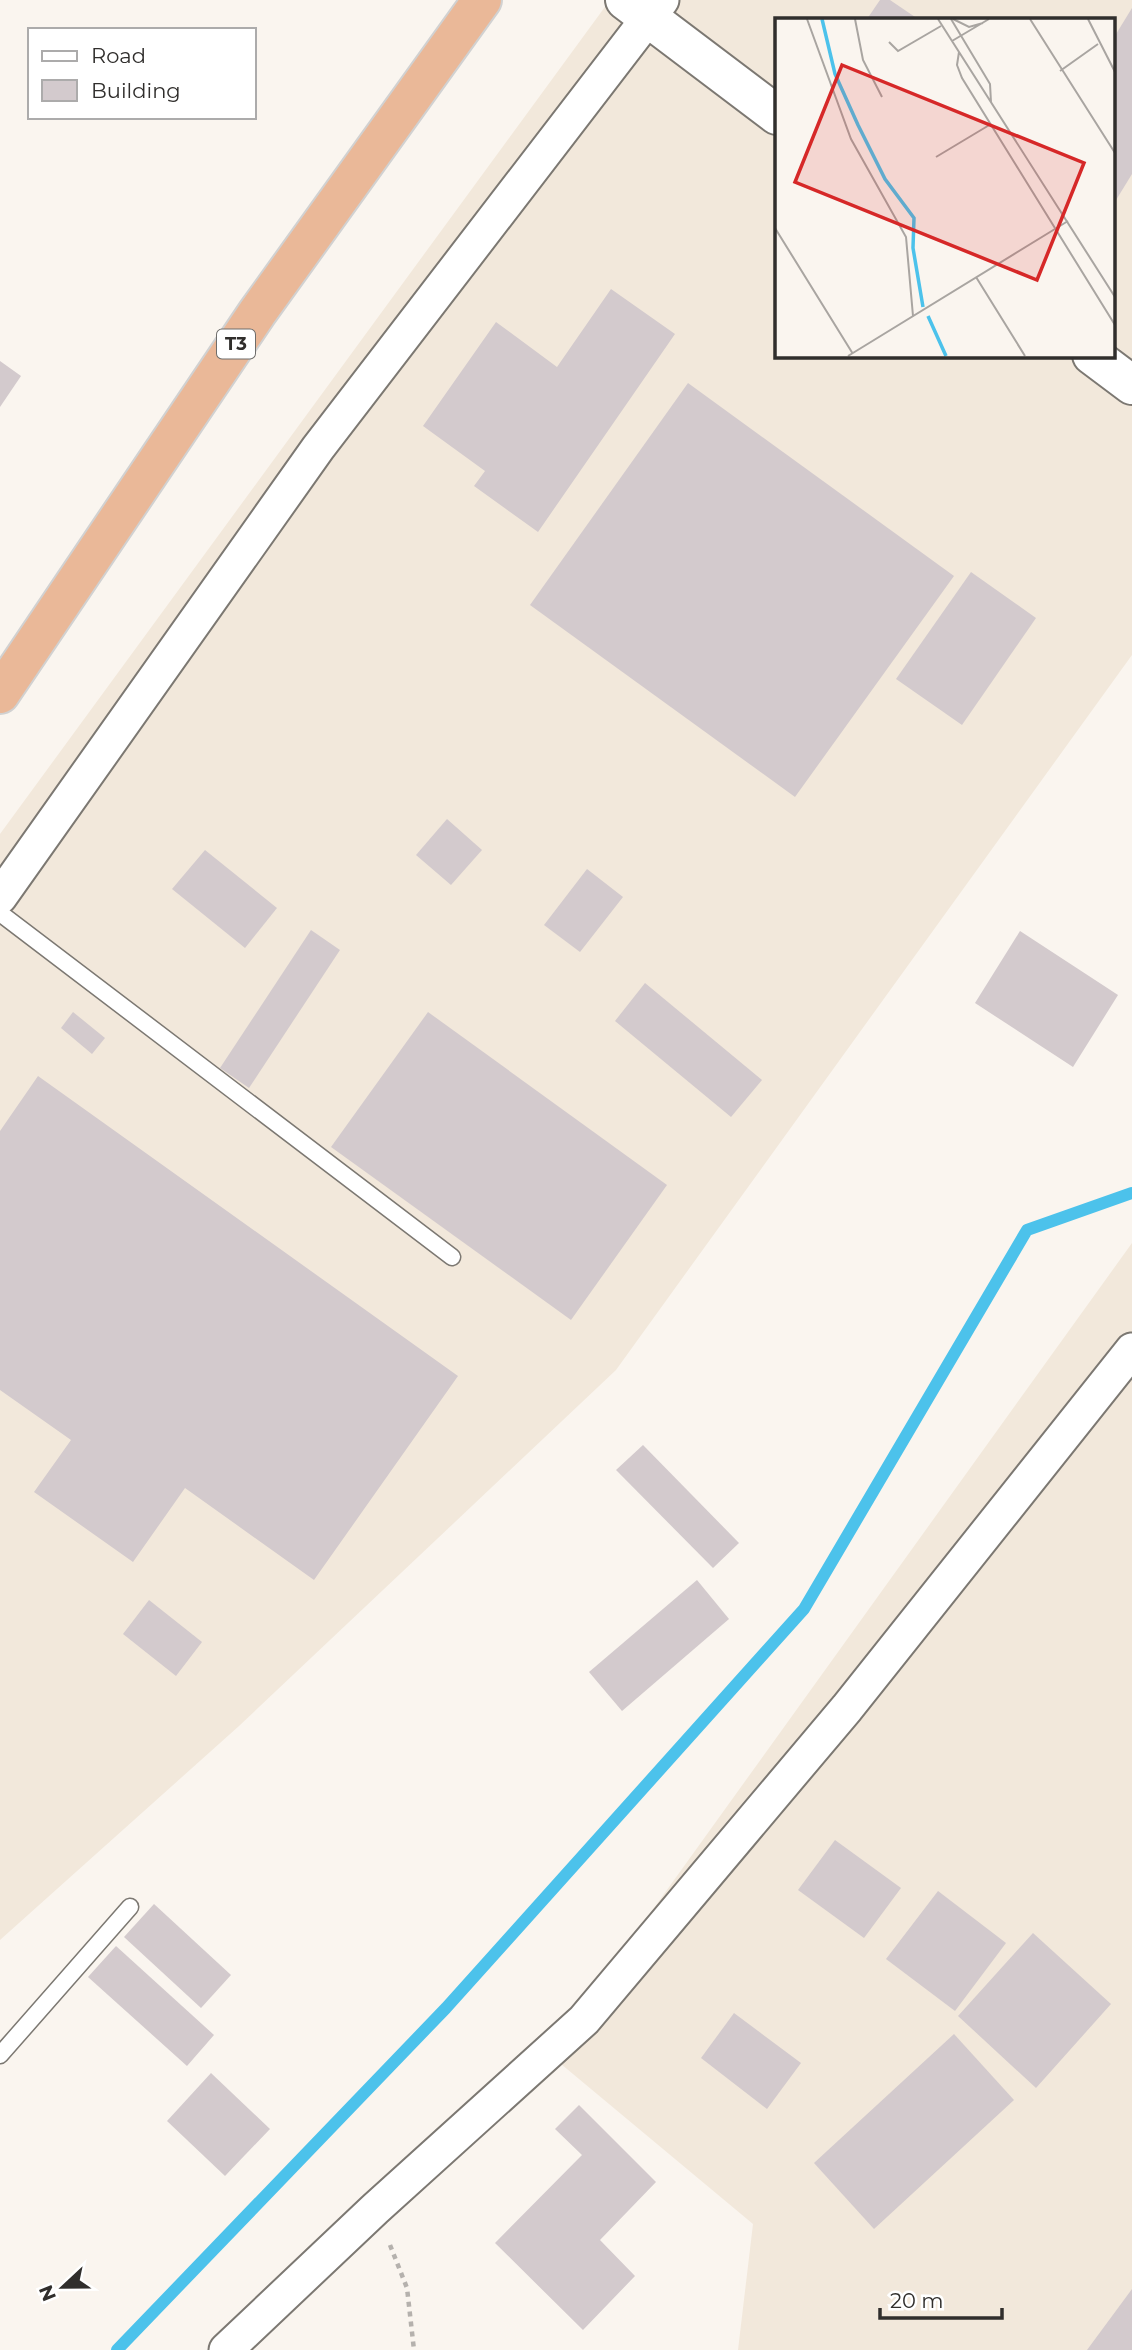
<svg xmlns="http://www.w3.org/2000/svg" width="1132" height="2350" font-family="Montserrat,sans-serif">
  <rect width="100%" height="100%" fill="#faf5ef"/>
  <g fill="#f2e8db" fill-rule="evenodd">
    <path d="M610,0H1132V655L616,1370L239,1726L0,1940V834ZM777,19H1113V355H777Z"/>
    <path d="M1132,1243V2350H738L753,2224L549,2054Z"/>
  </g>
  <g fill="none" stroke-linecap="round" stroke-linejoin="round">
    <path stroke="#4cc2eb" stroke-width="12" d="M117,2350L446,2008L804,1609L1027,1230L1132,1193"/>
  </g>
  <g fill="#d3cacd">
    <path d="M880,0H890L918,19H867Z"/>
    <path d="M1132,8V174L1113,205V39Z"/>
    <path d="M611,289L675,334L538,532L474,486L485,471L423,426L496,322L557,367Z"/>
    <path d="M0,361L21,376L0,407Z"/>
    <path d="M688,383L954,576L795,797L530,605Z"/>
    <path d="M971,572L1036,618L962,725L896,679Z"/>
    <path d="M447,819L482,850L451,885L416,855Z"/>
    <path d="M205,850L277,908L245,948L172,889Z"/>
    <path d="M587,869L623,897L580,952L544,925Z"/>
    <path d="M311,930L340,950L249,1088L220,1068Z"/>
    <path d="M1020,931L1118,995L1073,1067L975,1003Z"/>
    <path d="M645,983L762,1080L731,1117L615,1021Z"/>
    <path d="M73,1012L105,1038L92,1054L61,1028Z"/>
    <path d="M428,1012L667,1185L571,1320L331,1147Z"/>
    <path d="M38,1076L458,1376L314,1580L185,1488L133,1562L34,1492L71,1440L0,1390V1131Z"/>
    <path d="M643,1445L739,1543L713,1568L616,1470Z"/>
    <path d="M697,1580L729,1619L622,1711L589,1672Z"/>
    <path d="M149,1600L202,1642L176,1676L123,1634Z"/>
    <path d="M835,1840L901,1888L864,1938L798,1890Z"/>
    <path d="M938,1891L1006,1943L955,2011L886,1959Z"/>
    <path d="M154,1904L231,1975L201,2008L124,1937Z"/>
    <path d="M1033,1933L1111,2004L1036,2088L958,2016Z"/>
    <path d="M116,1946L214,2035L187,2066L88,1977Z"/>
    <path d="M734,2013L801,2063L767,2109L701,2058Z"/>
    <path d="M954,2034L1014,2100L874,2229L814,2163Z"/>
    <path d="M211,2073L270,2129L225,2176L167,2121Z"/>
    <path d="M579,2105L656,2182L600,2240L635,2276L583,2330L495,2243L582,2155L555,2129Z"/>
    <path d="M1132,2289V2350H1087Z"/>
  </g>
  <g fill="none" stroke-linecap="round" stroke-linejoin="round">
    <defs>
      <g id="service">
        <path d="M0,913L452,1257"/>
        <path d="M0,2055L130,1907"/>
      </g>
      <g id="minor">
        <path d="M0,897L318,448L662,0"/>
        <path d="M226,2350L375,2209L584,2020L847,1708L1132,1350"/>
      </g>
      <g id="tertiary">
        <path d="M625,0L777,115"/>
        <path d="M1092,355L1132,385"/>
      </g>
      <path id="trunk" d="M0,694L257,313L482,0"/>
    </defs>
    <use href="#service" stroke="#7c7872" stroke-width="19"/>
    <use href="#minor" stroke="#7c7872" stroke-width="37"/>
    <use href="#tertiary" stroke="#7c7872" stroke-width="42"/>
    <use href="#trunk" stroke="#d1d1d1" stroke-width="42"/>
    <path stroke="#b5b1ad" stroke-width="4.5" stroke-dasharray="5 5" stroke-linecap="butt" d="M390,2245L407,2288L414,2350"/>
    <use href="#service" stroke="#fff" stroke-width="16"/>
    <use href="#minor" stroke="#fff" stroke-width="33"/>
    <use href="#tertiary" stroke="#fff" stroke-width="38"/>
    <use href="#trunk" stroke="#eab898" stroke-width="38"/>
  </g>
  <g text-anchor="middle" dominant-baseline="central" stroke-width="5" stroke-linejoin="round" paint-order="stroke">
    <rect fill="#fff" stroke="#6e6d6b" stroke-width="2" x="217" y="329.5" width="38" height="29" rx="5"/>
    <g font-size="18" font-weight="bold" fill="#302e2c">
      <text x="236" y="344">T3</text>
    </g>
  </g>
  <g transform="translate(775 18)">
    <rect width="340" height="340" fill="#faf5ef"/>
    <path fill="none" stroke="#4cc2eb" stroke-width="3.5" d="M47,1L60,56L83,107L110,161L139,200L138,230L148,289M153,298L171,338"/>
    <path fill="none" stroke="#a9a5a1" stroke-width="2" d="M32,1L76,121L131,219L138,298M80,1L88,42L107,79M163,1L340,279M176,1L215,66L216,84M178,1L194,9L208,5M255,1L340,135M313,1L340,54M177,23L214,1M114,24L123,33L166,8M184,34L182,47L187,60L340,307M285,53L323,26M161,139L216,106M0,210L78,336M201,259L250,338M73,338L293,203"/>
    <path fill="#d62828" fill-opacity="0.15" stroke="#d62828" stroke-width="3.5" d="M67,47L309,145L262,262L20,164Z"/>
    <rect width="340" height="340" fill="none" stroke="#302e2c" stroke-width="3.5"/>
  </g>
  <rect x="28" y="28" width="228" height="91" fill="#ffffff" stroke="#acabab" stroke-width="2"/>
  <rect x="42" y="51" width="35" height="10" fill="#ffffff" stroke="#acabab" stroke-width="2"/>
  <text x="91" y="63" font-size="21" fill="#302e2c">Road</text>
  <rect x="42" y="80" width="35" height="21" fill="#d3cacd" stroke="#acabab" stroke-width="2"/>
  <text x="91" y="98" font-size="21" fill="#302e2c">Building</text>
  <g transform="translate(63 2287) rotate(248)" stroke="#ffffff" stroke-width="5" paint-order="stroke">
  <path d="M0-5L12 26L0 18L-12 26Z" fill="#302e2c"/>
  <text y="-10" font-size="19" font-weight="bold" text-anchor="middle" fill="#302e2c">N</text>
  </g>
  <path d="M880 2308v10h122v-10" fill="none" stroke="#302e2c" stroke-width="3.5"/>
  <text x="890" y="2308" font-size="21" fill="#302e2c" stroke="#ffffff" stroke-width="5" paint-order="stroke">20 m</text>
</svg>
